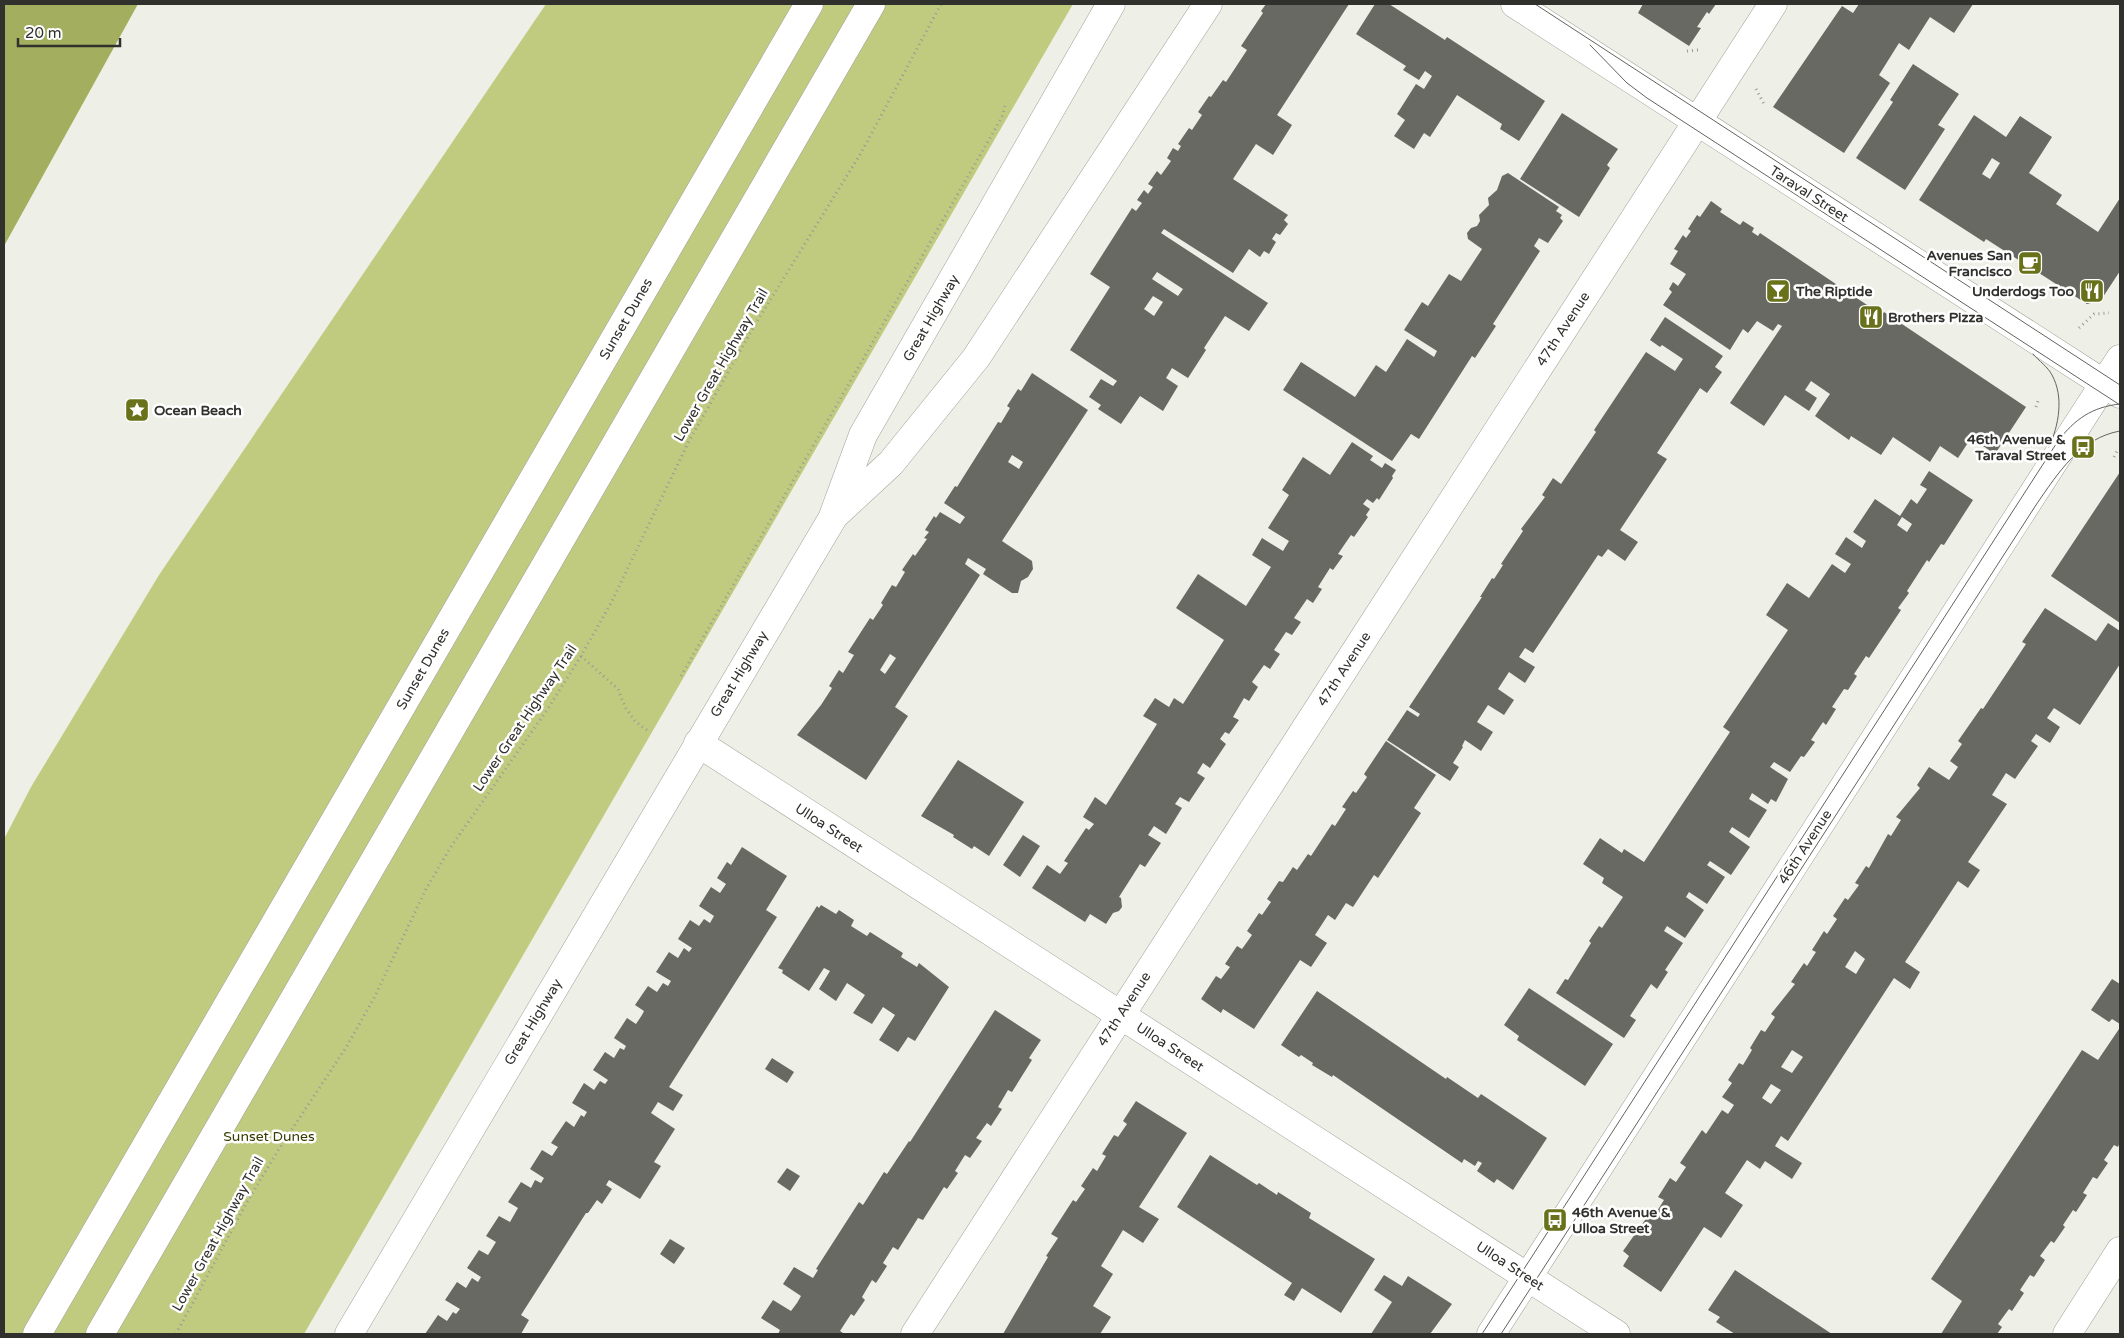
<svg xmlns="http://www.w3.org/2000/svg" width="2124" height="1338" font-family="'Varela Round',sans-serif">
  <rect width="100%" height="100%" fill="#eef0e7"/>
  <path fill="#c0cb80" d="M546,4H1073L304,1334H4V839L31,787L159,575Z"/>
  <path fill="#a3ae5e" d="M4,4H138L4,246Z"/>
  <g fill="#686962" fill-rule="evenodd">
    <path d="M1266,4H1349L1277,115L1292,125L1273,155L1256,144L1233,179L1288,215L1284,220L1288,224L1280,235L1276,233L1272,239L1276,242L1269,254L1264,251L1260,257L1249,249L1233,273L1164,229L1161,233L1268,303L1249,331L1225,316L1204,348L1206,350L1188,378L1172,368L1166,378L1178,386L1163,411L1140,396L1121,424L1098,409L1101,405L1089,397L1101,379L1113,386L1117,381L1070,350L1110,287L1090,274L1132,208L1136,211L1142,203L1137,200L1144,190L1148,194L1153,187L1148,184L1157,171L1161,175L1171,161L1167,158L1173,148L1178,151L1181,146L1178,144L1189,128L1192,130L1202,115L1198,112L1209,96L1211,97L1223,80L1226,82L1247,50L1241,46L1263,13L1261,11ZM1157,272L1183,289L1178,296L1152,279ZM1153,296L1163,302L1154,316L1144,309Z"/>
    <path d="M1375,4H1389L1445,40L1447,37L1545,101L1519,141L1500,129L1502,124L1457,95L1430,137L1424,133L1414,149L1394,136L1405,120L1397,114L1416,84L1424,89L1432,76L1425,71L1419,80L1403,70L1406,66L1356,34Z"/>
    <path d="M1643,4H1716L1709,14L1707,12L1697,27L1701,28L1689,46L1638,13Z"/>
    <path d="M1859,4H1973L1954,33L1930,17L1909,50L1899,43L1879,75L1890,83L1844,153L1773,107L1842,6L1853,13Z"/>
    <path d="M1913,64L1959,94L1938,125L1945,129L1905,190L1856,158L1893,102L1890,100Z"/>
    <path d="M1562,113L1618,149L1607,165L1610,168L1579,217L1520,179Z"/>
    <path d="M1974,115L2006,137L2020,116L2052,137L2029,173L2062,195L2056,204L2098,232L2120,198V271L2101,300L2087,304L1986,239L1984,242L1919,200ZM1992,158L2000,163L1990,179L1982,174Z"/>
    <path d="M1508,173L1559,207L1556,211L1562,215L1560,218L1563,221L1548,243L1539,238L1534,246L1540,251L1493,324L1496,326L1475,358L1472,356L1419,439L1411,434L1392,461L1283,390L1301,362L1355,397L1376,365L1386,372L1407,339L1434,357L1437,351L1404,330L1422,302L1428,306L1449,274L1461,281L1482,249L1468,239L1467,233L1471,228L1477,226L1480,221L1479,215L1489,205L1488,198L1497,190L1502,176Z"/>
    <path d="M1711,201L1722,209L1720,212L1740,225L1743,221L1754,228L1752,232L1758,236L1760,233L1882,315L1884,312L2026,407L1995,454L1971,438L1958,458L1940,446L1930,462L1893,437L1881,455L1851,436L1849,440L1815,416L1830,394L1811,381L1805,390L1817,398L1809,411L1785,395L1764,426L1730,403L1782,326L1778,324L1773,331L1757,321L1748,333L1743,329L1730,350L1663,305L1672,292L1669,289L1673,282L1678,286L1686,274L1670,264L1678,251L1674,249L1683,235L1686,238L1691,231L1688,229L1697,215L1700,217Z"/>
    <path d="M1665,317L1723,356L1715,367L1722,372L1707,393L1700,388L1657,453L1667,459L1620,530L1638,542L1625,561L1608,549L1602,557L1598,555L1533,653L1525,648L1519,657L1535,667L1525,683L1509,672L1498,689L1514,700L1504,715L1488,705L1477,722L1493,732L1481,751L1465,740L1462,746L1463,747L1453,763L1459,767L1450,781L1387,740L1407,710L1418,717L1420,714L1409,707L1482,597H1480L1492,578L1494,579L1503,565L1501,564L1523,531L1521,529L1545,497L1542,495L1553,478L1561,484L1596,432L1594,430L1646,352L1675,371L1683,359L1662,345L1660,347L1650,340Z"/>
    <path d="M1032,373L1088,410L1002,541L1032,561L1033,569L1028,577L1021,581L1018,593H1012L983,574L986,569L968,558L965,564L980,575L895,707L908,716L866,780L797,735L821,705L832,688L829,686L839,670L843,673L854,655L848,652L870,618L873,620L883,605L881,603L892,585L896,587L905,572L902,570L913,554L915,556L927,539L924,538L929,532L925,530L934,516L936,518L940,512L960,524L965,517L944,503L955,486L957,487L998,422L1001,423L1010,408L1007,406L1018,389L1021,391ZM1012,455L1023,462L1019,469L1008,462ZM890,654L896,658L885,674L880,670Z"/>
    <path d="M1352,442L1373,456L1370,460L1382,468L1385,463L1396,470L1392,476L1393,478L1379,500L1377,498L1373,503L1367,499L1363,504L1370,509L1366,515L1368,517L1354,537L1351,535L1338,554L1343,556L1333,570L1330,568L1318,587L1322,589L1313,603L1307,599L1294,618L1301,622L1292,635L1286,632L1274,650L1280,654L1270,669L1264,665L1252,682L1258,687L1249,701L1244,698L1233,717L1239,720L1229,734L1225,732L1220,739L1226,744L1210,768L1203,763L1197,773L1205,778L1189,802L1180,797L1175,804L1182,808L1166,834L1154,826L1148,835L1161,843L1145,867L1140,864L1119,897L1121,898L1122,907L1119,911L1113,913L1106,924L1090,914L1085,922L1032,888L1047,865L1060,874L1068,863L1064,861L1086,828L1089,830L1094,824L1083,817L1095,797L1106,805L1157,724L1143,716L1155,698L1169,707L1174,698L1183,704L1224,640L1176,608L1198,574L1246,606L1271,567L1252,555L1262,538L1283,551L1289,541L1268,528L1289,495L1282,490L1303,457L1330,475Z"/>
    <path d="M1929,471L1973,500L1944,545L1941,544L1929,562L1927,560L1907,591L1909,593L1898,608L1901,610L1869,658L1866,656L1854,674L1857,676L1848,690L1844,689L1832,707L1836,709L1826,725L1823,722L1811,740L1815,742L1804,757L1801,756L1790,772L1774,762L1770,767L1788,779L1776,802L1771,799L1768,804L1752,793L1749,799L1767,810L1749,838L1732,827L1729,832L1750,847L1731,875L1710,861L1707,865L1725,877L1707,904L1689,892L1686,897L1704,910L1685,938L1667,926L1664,931L1683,943L1665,970L1668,972L1657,989L1651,984L1630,1016L1636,1020L1624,1038L1556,993L1565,979L1568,980L1591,943L1589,941L1599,926L1602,928L1623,897L1602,883L1604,878L1583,864L1600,838L1622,853L1624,849L1644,862L1730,732L1723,727L1788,630L1766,615L1787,583L1809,598L1832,564L1845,573L1851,564L1835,554L1846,537L1862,548L1866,541L1853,532L1875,499L1900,516L1911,499L1917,504L1927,489L1920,485ZM1902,517L1912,524L1907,532L1897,525Z"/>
    <path d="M2120,472V623L2051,576Z"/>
    <path d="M2045,608L2096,641L2108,623L2120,631V664L2080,725L2054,708L2047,718L2060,727L2050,743L2036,734L2031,741L2038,746L2015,779L2006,773L1992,795L2007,804L1968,862L1980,870L1968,888L1958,881L1905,962L1920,972L1910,989L1894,978L1788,1141L1781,1136L1775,1146L1802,1163L1792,1179L1765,1161L1760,1169L1747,1160L1725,1193L1743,1205L1721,1238L1704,1227L1661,1292L1623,1266L1629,1256L1623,1251L1650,1213L1654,1216L1664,1200L1658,1197L1670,1178L1676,1182L1686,1167L1680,1163L1702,1130L1706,1134L1722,1110L1728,1114L1734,1105L1722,1097L1732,1083L1728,1080L1739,1063L1743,1065L1752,1050L1750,1048L1761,1030L1765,1032L1775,1017L1771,1014L1795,984L1791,982L1804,963L1807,966L1816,952L1812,950L1824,931L1827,934L1837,919L1833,916L1845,898L1848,900L1859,885L1855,883L1866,866L1869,868L1888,834L1891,836L1901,820L1896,817L1920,788L1917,785L1929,767L1949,780L1958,767L1950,761L1962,744L1958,741L1981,708L1983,709L2026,644L2022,642ZM1855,951L1865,959L1856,974L1845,967ZM1792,1050L1803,1057L1792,1073L1781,1067ZM1771,1084L1781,1090L1771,1104L1762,1098Z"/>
    <path d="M1386,741L1436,775L1414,808L1421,813L1378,878L1374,875L1353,907L1346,903L1335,920L1328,915L1315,935L1327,943L1311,967L1300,960L1254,1029L1223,1009L1221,1013L1201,999L1216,976L1221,979L1230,967L1225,964L1237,946L1242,949L1252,935L1247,931L1259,913L1262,915L1271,902L1267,899L1279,881L1283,882L1293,867L1297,870L1308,854L1311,856L1332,824L1335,826L1346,809L1342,807L1353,791L1356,793L1367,777L1364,774Z"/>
    <path d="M958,760L1024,802L989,856L974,846L972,849L953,837L954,835L921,816Z"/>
    <path d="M1023,835L1040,846L1020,877L1003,865Z"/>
    <path d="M742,847L787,876L766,910L777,917L669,1087L683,1095L673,1111L658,1102L651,1113L675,1129L654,1162L661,1166L640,1199L609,1180L606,1185L612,1189L602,1204L597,1200L588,1213H586L521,1315L529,1320L521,1334H425L438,1315L447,1321L453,1312L456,1314L460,1309L445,1300L457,1282L466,1288L472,1278L478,1282L481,1277L467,1268L479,1250L488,1255L496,1242L486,1236L499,1216L510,1222L518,1208L508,1202L521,1182L531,1188L535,1180L541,1183L544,1178L530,1169L542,1150L552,1156L558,1147L551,1143L566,1121L574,1127L581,1115L584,1117L587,1112L572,1103L584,1083L594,1090L600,1081L605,1084L608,1080L593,1070L605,1052L614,1058L620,1048L624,1050L626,1046L614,1038L627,1018L636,1024L642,1015L644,1011L635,1005L648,986L657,992L663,983L668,986L671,981L656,972L669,952L678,958L684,948L689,952L692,948L678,939L690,920L699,926L704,919L710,923L714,916L699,906L711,887L720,893L726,884L717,878L727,862L731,865Z"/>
    <path d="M821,905L836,914L839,910L854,920L851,926L867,936L870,932L903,953L901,957L917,967L919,963L949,987L915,1041L908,1037L898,1052L879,1040L895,1015L883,1007L872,1024L853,1013L865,995L847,983L836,1001L819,989L830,971L824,968L809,991L782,973L783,970L778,968L817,906L819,908Z"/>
    <path d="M2112,979L2120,984V1024L2112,1019L2109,1022L2091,1010Z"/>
    <path d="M1529,988L1613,1044L1585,1086L1517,1040L1519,1036L1504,1025Z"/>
    <path d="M1317,991L1446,1079L1447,1077L1478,1098L1481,1094L1547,1138L1513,1190L1497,1179L1494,1183L1477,1171L1482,1163L1478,1161L1475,1166L1464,1159L1462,1163L1333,1075L1332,1077L1312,1065L1313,1063L1301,1055L1299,1057L1281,1045Z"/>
    <path d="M995,1010L1041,1040L1029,1058L1032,1060L1012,1092L1008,1090L998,1107L1002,1109L991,1126L987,1123L976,1138L982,1141L970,1158L965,1155L955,1171L958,1173L947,1189L944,1187L923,1220L918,1218L898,1250L893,1247L883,1263L887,1266L876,1283L872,1280L862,1297L865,1300L854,1316L851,1314L840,1331L843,1333L842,1334H778L780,1330L761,1318L773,1300L791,1311L797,1303L801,1296L783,1284L794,1267L813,1278L818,1270L816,1269L859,1202L863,1205L884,1172L887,1174L909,1141L910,1142Z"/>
    <path d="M2119,1029L2120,1142L2118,1147L2114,1145L2104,1160L2108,1163L2097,1179L2093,1177L2083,1193L2087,1195L2076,1212L2073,1210L2063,1225L2065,1227L2054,1243L2051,1241L2040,1256L2045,1260L2034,1277L2030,1275L2020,1290L2024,1293L2012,1311L2009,1309L1998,1324L2002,1327L1997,1334H1941L1962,1301L1931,1279L2082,1050L2098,1060Z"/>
    <path d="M772,1058L794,1072L787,1083L765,1069Z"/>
    <path d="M1136,1101L1187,1133L1139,1207L1159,1219L1143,1243L1123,1230L1101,1266L1113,1274L1093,1306L1111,1317L1100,1334H1003L1048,1257L1046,1256L1058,1238L1051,1234L1073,1200L1076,1202L1085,1189L1081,1186L1093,1168L1097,1171L1106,1156L1102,1154L1114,1135L1118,1137L1127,1124L1123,1121Z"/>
    <path d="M1210,1155L1257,1185L1259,1183L1277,1195L1278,1192L1311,1213L1309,1218L1375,1259L1341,1313L1302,1288L1294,1301L1284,1295L1292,1283L1177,1207Z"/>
    <path d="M787,1168L800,1176L790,1191L777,1182Z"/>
    <path d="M670,1239L685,1248L674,1264L660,1254Z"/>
    <path d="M1735,1270L1768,1292L1832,1334H1735L1716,1322L1720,1317L1708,1310Z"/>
    <path d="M1384,1275L1402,1286L1408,1276L1452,1304L1430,1334H1371L1392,1302L1374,1290Z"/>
  </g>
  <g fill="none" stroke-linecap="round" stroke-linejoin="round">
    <defs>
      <g id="street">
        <path d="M698,743L1616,1334"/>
        <path d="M37,1334L809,4"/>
        <path d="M100,1334L871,4"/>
        <path d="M915,1334L1773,4"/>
        <path d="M1491,1334L2120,359"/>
        <path d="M2067,1334L2120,1251"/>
      </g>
      <g id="secondary">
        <path d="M1515,4L2120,394"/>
        <path d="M836,514L891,463L976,358L1208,4"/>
        <path d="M349,1334L832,519L863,435L1111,4"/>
      </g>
    </defs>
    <use href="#street" stroke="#a0a199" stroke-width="29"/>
    <use href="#secondary" stroke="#a0a199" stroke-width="29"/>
    <g stroke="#999a93" stroke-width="3" stroke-dasharray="1 4" stroke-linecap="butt">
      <path d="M1687,51L1698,50"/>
      <path d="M1756,89L1764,104"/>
      <path d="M2079,328L2094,314L2109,313"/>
      <path d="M2036,407L2039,398"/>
      <path d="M2114,457L2118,449"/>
      <path d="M581,656L618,689L625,707L635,721L648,731"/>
      <path d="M681,676L1002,117L1005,106"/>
      <path d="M176,1334L247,1202L279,1149L347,1046L374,998L425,891L450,848L547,710L581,656L611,603L689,441L756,323L861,153L941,4"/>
    </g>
    <use href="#street" stroke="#fff" stroke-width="28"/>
    <use href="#secondary" stroke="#fff" stroke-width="28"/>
    <g stroke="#63645f" stroke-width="1">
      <path d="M1535,4L2120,385"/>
      <path d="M1590,45L1627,83L1647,98L2120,405"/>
      <path d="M2033,354C2039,361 2048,367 2052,375C2064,397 2059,425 2049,447"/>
      <path d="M1482,1334L2058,441C2075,419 2092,407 2120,404"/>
      <path d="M1501,1334L2036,505C2058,473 2080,438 2120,431"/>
    </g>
  </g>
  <defs>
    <symbol id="cafe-square" viewBox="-11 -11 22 22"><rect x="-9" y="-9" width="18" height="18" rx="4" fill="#69721a" stroke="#fff"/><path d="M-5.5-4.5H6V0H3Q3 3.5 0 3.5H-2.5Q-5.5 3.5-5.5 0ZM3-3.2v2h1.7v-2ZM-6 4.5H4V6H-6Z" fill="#fff"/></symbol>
    <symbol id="bar-square" viewBox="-11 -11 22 22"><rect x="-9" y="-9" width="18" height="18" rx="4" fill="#69721a" stroke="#fff"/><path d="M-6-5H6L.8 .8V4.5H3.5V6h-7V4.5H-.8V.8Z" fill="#fff"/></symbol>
    <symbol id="restaurant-square" viewBox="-11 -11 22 22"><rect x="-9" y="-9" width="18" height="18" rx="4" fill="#69721a" stroke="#fff"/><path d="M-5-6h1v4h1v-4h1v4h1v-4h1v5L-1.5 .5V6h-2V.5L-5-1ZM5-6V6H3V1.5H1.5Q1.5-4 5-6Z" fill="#fff"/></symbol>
    <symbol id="sight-square" viewBox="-11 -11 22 22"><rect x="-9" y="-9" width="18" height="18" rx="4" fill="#69721a" stroke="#fff"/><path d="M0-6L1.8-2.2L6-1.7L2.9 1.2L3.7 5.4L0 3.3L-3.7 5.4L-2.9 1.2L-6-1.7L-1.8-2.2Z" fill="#fff"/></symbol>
    <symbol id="bus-square" viewBox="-11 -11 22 22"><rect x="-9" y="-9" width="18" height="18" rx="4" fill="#69721a" stroke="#fff"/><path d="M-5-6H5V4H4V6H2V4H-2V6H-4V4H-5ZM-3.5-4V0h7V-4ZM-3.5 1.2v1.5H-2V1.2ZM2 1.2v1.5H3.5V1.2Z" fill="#fff"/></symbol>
  </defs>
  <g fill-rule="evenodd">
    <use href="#cafe-square" x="2016" y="249" width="28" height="28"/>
    <use href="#bar-square" x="1764" y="277" width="28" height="28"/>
    <use href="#restaurant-square" x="2078" y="277" width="28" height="28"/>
    <use href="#restaurant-square" x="1857" y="303" width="28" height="28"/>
    <use href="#sight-square" x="123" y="396" width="28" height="28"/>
    <use href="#bus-square" x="2069" y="433" width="28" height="28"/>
    <use href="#bus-square" x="1541" y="1206" width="28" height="28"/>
  </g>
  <g text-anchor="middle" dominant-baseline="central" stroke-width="5" stroke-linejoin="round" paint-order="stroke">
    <g font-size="14" fill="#30302d" stroke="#fff">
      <text transform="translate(1809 194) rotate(33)">Taraval Street</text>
      <text transform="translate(931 318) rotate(-60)">Great Highway</text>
      <text transform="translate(626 319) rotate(-60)">Sunset Dunes</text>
      <text transform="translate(1563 329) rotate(-57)">47th Avenue</text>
      <text transform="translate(721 365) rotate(-60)">Lower Great Highway Trail</text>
      <text transform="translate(423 669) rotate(-60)">Sunset Dunes</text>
      <text transform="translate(1344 669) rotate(-57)">47th Avenue</text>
      <text transform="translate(739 674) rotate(-59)">Great Highway</text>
      <text transform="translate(525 718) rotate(-56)">Lower Great Highway Trail</text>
      <text transform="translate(829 828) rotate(33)">Ulloa Street</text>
      <text transform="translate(1805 847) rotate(-57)">46th Avenue</text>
      <text transform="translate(1124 1009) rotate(-57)">47th Avenue</text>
      <text transform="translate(533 1022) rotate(-59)">Great Highway</text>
      <text transform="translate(1170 1047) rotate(33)">Ulloa Street</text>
      <text transform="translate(218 1234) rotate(-61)">Lower Great Highway Trail</text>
      <text transform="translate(1510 1266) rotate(33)">Ulloa Street</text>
    </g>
    <g font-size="14" font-weight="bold" fill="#30302d" stroke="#fff" text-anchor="start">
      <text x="2012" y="255" text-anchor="end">Avenues San<tspan x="2012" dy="16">Francisco</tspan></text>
      <text x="1796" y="291">The Riptide</text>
      <text x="2074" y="291" text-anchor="end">Underdogs Too</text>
      <text x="1888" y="317">Brothers Pizza</text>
      <text x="154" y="410">Ocean Beach</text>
      <text x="2066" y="439" text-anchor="end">46th Avenue &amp;<tspan x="2066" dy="16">Taraval Street</tspan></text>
      <text x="1572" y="1212">46th Avenue &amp;<tspan x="1572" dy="16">Ulloa Street</tspan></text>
    </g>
    <g font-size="14" fill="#383e00" stroke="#fff">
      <text x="269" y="1136">Sunset Dunes</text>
    </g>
  </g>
  <rect width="2124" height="1338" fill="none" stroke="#30302d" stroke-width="10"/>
  <path d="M18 38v8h102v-8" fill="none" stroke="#30302d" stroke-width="2.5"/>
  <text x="25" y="38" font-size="15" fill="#30302d" stroke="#ffffff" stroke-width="4" paint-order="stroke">20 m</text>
</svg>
